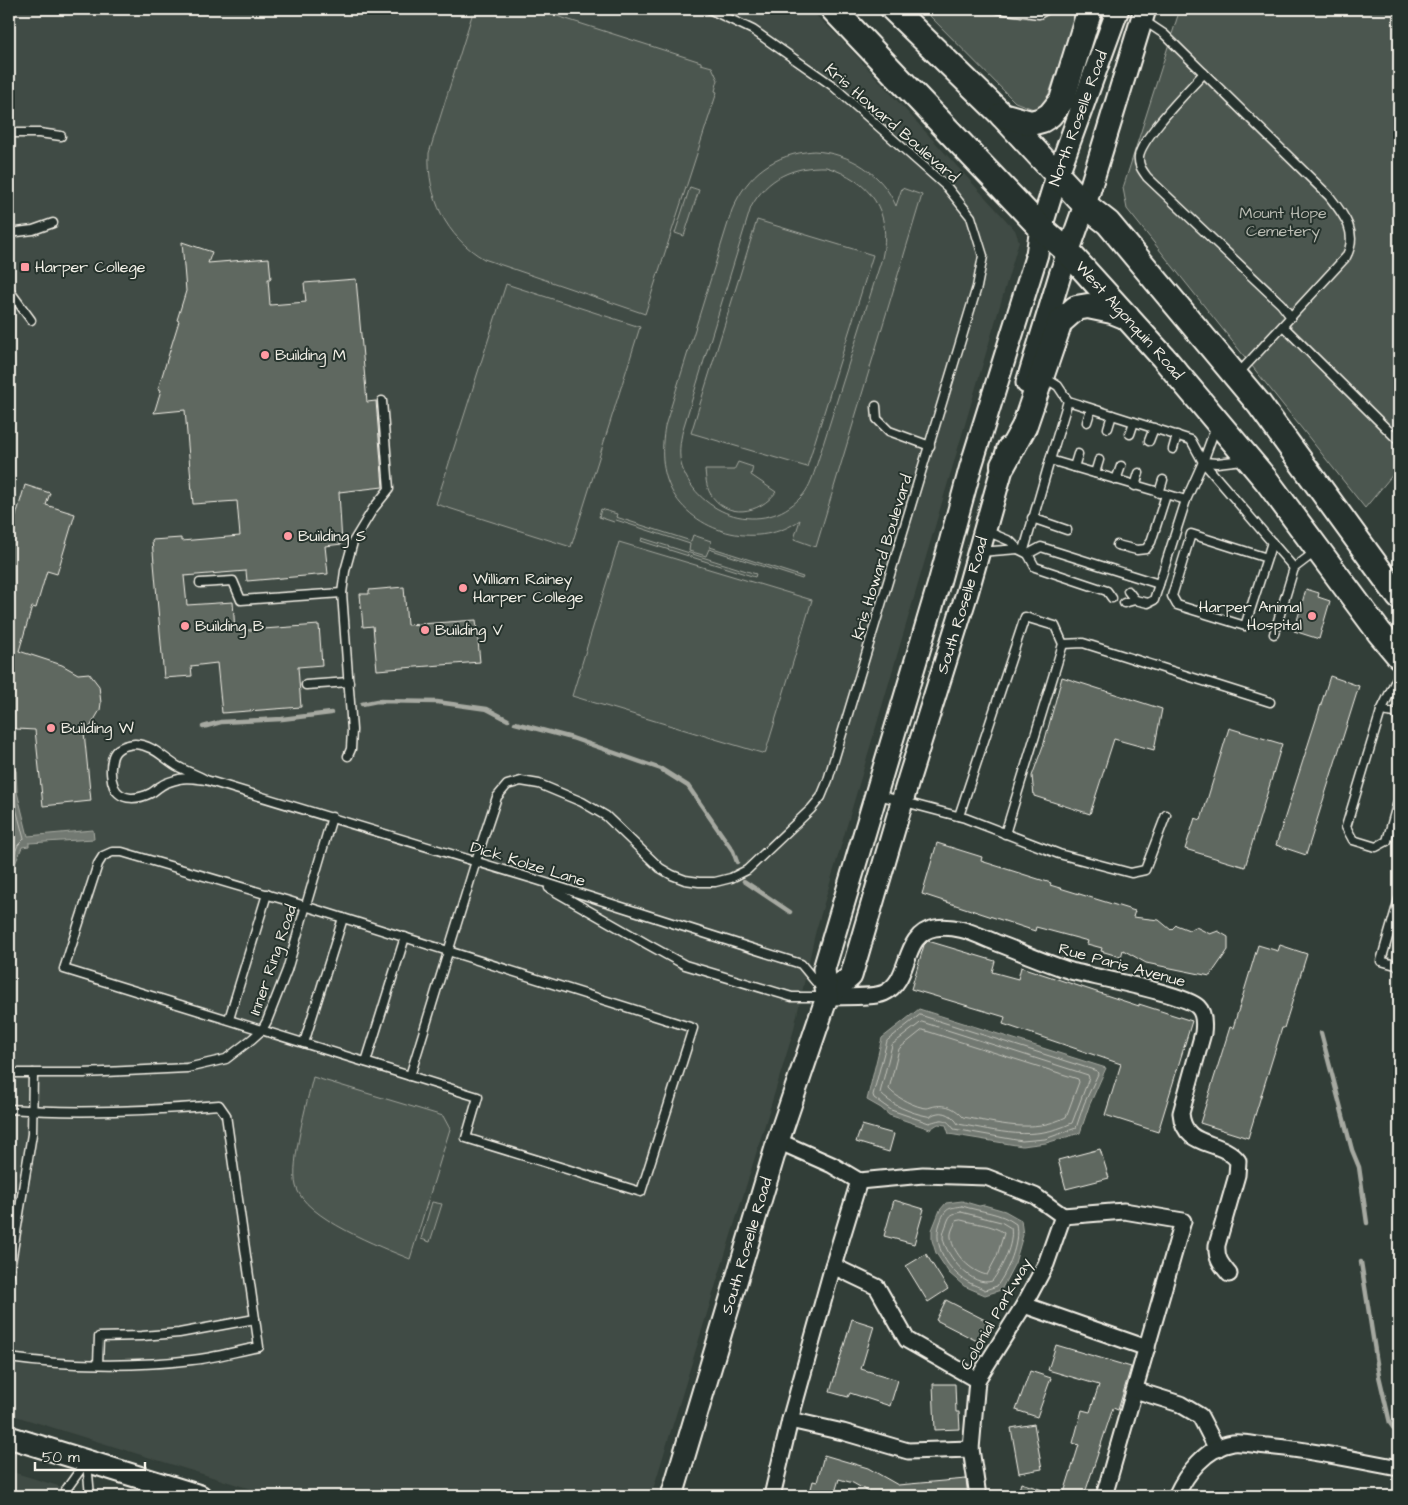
<svg xmlns="http://www.w3.org/2000/svg" width="1408" height="1505" font-family="'Architects Daughter',sans-serif">
  <rect width="100%" height="100%" fill="#323e38"/>
  <filter id="ink" filterUnits="userSpaceOnUse"><feTurbulence type="fractalNoise" baseFrequency=".02" numOctaves="2"/><feDisplacementMap in="SourceGraphic" scale="10" xChannelSelector="R" yChannelSelector="G"/><feConvolveMatrix kernelMatrix="1 2 1 2 8 2 1 2 1" color-interpolation-filters="sRGB"/></filter>
  <g filter="url(#ink)">
    <g fill="#404b44">
      <path d="M9,9H809L841,39L1015,230L1019,241L815,934L793,1033L651,1496H273L9,1414Z"/>
      <path d="M9,1471L91,1496H9Z"/>
    </g>
    <g fill="#4c564f" stroke="#a0a49c" fill-rule="evenodd">
      <path d="M474,9H535L701,62V64L712,67L718,80L715,91L717,92L645,314L484,259C446,237 427,197 429,153Z"/>
      <path d="M923,9H1079L1046,102L1036,110L1015,102Z"/>
      <path d="M1180,9H1399V467L1365,508L1127,209L1123,188Z"/>
      <path d="M814,151C850,153 882,173 896,206L902,188L922,195L816,547L794,539L800,520C760,549 698,535 673,493C661,472 661,449 665,426L732,210C748,173 774,154 814,151ZM826,167C870,180 893,212 882,258L815,470C812,479 808,490 801,497C763,537 699,516 682,467C678,455 680,442 683,429L751,207C767,178 793,166 826,167Z"/>
      <path d="M690,187L699,190L684,236L675,233Z"/>
      <path d="M757,220L873,255L807,467L691,433Z"/>
      <path d="M506,284L640,327L571,547L436,504Z"/>
      <path d="M738,462L753,467L751,475L776,492C760,514 726,520 710,493C706,486 706,478 705,470H734Z"/>
      <path d="M601,509L617,514L616,517L691,541L693,535L711,541L710,547L803,577L802,579L709,549L706,556L689,551L690,544L616,520L614,522L599,517Z"/>
      <path d="M642,538L756,574L755,577L641,541Z"/>
      <path d="M619,542L812,600L765,754L572,696Z"/>
      <path d="M313,1077L443,1116L450,1129L410,1259C381,1247 304,1218 296,1186C290,1163 307,1102 313,1077Z"/>
      <path d="M432,1202L442,1204L430,1242L421,1239Z"/>
    </g>
    <g fill="#727972" stroke="#a6a9a1">
      <path d="M9,763L16,771L17,792L28,836L93,830L94,839L29,843V846L22,847L13,869L9,875Z"/>
      <path d="M919,1009L1106,1068L1089,1106L1080,1133L1046,1143L1022,1146L949,1134L946,1125L938,1124L930,1129L889,1115L881,1108L867,1100L882,1038Z"/>
      <path d="M962,1201L979,1206L984,1205L1005,1211L1021,1220L1023,1235L1015,1263L1001,1290L985,1295L964,1286L949,1273L936,1253L932,1240V1230L940,1210L946,1203Z"/>
    </g>
    <g fill="none" stroke-linecap="round" stroke-linejoin="round">
      <g stroke="#c0c1b9" stroke-width="1">
        <path d="M9,771L11,774L12,793L24,839L18,845L9,867"/>
        <path d="M920,1015L1097,1071L1098,1074L1084,1104L1076,1128L1045,1139L1022,1141L954,1129C945,1117 943,1119 929,1123L891,1110L874,1098L873,1095L887,1041Z"/>
        <path d="M922,1022L1088,1075L1089,1078L1072,1123C1032,1142 999,1131 958,1124C953,1116 945,1110 934,1114C930,1116 932,1117 927,1116C911,1113 891,1105 880,1093L892,1045Z"/>
        <path d="M923,1030L1078,1079L1079,1082L1066,1117C1033,1134 998,1123 963,1117C956,1109 947,1104 935,1106C934,1106 928,1108 927,1108C917,1108 895,1097 889,1089L899,1049Z"/>
        <path d="M962,1206C981,1212 1000,1212 1016,1224C1020,1244 1008,1270 997,1286L985,1290C980,1287 973,1285 968,1282C948,1271 932,1245 940,1223C945,1209 947,1208 962,1206Z"/>
        <path d="M961,1212L1001,1222L1011,1228C1014,1244 1002,1268 992,1281C972,1288 946,1256 943,1238C943,1233 945,1228 947,1223C950,1214 952,1214 961,1212Z"/>
        <path d="M961,1220C975,1224 992,1224 1004,1233L997,1256L987,1275C971,1272 953,1254 951,1237C950,1232 954,1226 956,1221Z"/>
      </g>
      <g stroke="#a6a9a1" stroke-width="4.5">
        <path d="M362,704L377,701L437,702L487,709L508,720"/>
        <path d="M515,723L572,738L661,769L688,786L733,851L737,862"/>
        <path d="M203,727L221,722L282,719L331,713"/>
        <path d="M744,881L790,912"/>
        <path d="M1321,1033L1352,1150L1359,1167L1367,1223"/>
        <path d="M1361,1262L1379,1376L1390,1423L1399,1436"/>
      </g>
    </g>
    <g fill="#5f6861" stroke="#f4f1e8">
      <path d="M182,242L212,252L208,263L269,258L271,279H268L270,305L306,302L304,283L356,279L367,402L376,401L383,487L339,492L342,544L325,546L328,574L247,581L246,571L184,576L187,605L233,602L235,631L319,625L322,665L298,667L301,707L222,713L217,663L191,666L192,676L164,678L152,540L181,538V541L240,536L237,501L193,504L185,410L154,413L161,390L158,389L179,321L177,320L186,291Z"/>
      <path d="M25,485L50,493L46,505L75,514L57,574L47,571L36,608L32,607L19,651L62,665L78,674L89,673L99,686L101,703L100,710L90,727L84,732L91,801L43,806L35,730L17,729L9,727V540Z"/>
      <path d="M404,587L407,625L476,620L480,662L377,670L373,626L363,627L360,594H369V590Z"/>
      <path d="M1306,589L1319,593L1318,597L1330,601L1319,639L1294,631Z"/>
      <path d="M1330,676L1359,686L1306,855L1276,845Z"/>
      <path d="M1062,677L1162,709L1154,750L1114,739L1090,814L1034,796L1032,776L1044,743Z"/>
      <path d="M1229,728L1282,744L1245,867L1185,849L1195,818L1201,820Z"/>
      <path d="M937,843L982,857L981,861L1051,883L1050,885L1135,911L1133,917L1159,920L1171,930L1176,925L1189,930L1196,927L1210,934L1218,931L1228,937V950L1210,976L1146,963L1123,950L1121,957L1101,951L1102,948L1087,944L1088,941L1036,927L1035,931L922,894Z"/>
      <path d="M928,941L995,961L992,972L1018,979L1021,967L1139,1006V1004L1192,1021L1158,1132L1105,1115L1121,1064L1003,1024L1005,1017L911,989L924,945Z"/>
      <path d="M1258,945L1278,951L1280,945L1307,954L1284,1028H1282L1248,1138L1200,1123L1230,1027L1233,1028Z"/>
      <path d="M862,1125L894,1134L889,1152L856,1142Z"/>
      <path d="M1100,1149L1109,1178L1066,1189L1058,1160Z"/>
      <path d="M894,1200L924,1209L914,1244L884,1236Z"/>
      <path d="M926,1254L948,1289L928,1302L906,1266Z"/>
      <path d="M946,1300L989,1322L979,1342L936,1320Z"/>
      <path d="M852,1319L874,1326L861,1369L898,1380L890,1406L850,1393L848,1397L830,1392Z"/>
      <path d="M1056,1345L1131,1367L1118,1410L1113,1408L1084,1496H1063L1079,1445L1073,1443L1082,1410L1090,1412L1099,1385L1048,1370Z"/>
      <path d="M1030,1371L1051,1378L1037,1417L1016,1410Z"/>
      <path d="M933,1384H955L956,1412H959L960,1429L935,1430Z"/>
      <path d="M1034,1424L1042,1469L1019,1473L1011,1428Z"/>
      <path d="M824,1455L868,1468L898,1485L966,1479L968,1496H876L853,1483L839,1479L834,1496H809L813,1481L817,1482Z"/>
      <path d="M1021,1483L1055,1494L1054,1496H1017Z"/>
    </g>
    <g fill="none" stroke-linecap="round" stroke-linejoin="round">
      <defs>
        <g id="service">
          <path d="M998,9L1039,14L1048,9"/>
          <path d="M1143,20L1164,34L1329,196C1344,215 1359,233 1346,257L1237,375"/>
          <path d="M1204,73C1189,90 1142,137 1139,156C1138,165 1142,170 1147,177L1281,304L1291,317"/>
          <path d="M14,133H39L61,136"/>
          <path d="M9,233L33,230L53,223"/>
          <path d="M9,290L31,320"/>
          <path d="M1283,326L1399,441"/>
          <path d="M1045,378L1058,386L1068,401L1191,440L1203,462L1294,568L1315,552"/>
          <path d="M1068,401L1050,460L1186,500"/>
          <path d="M876,406L877,419L889,431L930,446"/>
          <path d="M1087,422L1091,409"/>
          <path d="M1108,428L1112,415"/>
          <path d="M1130,434L1134,422"/>
          <path d="M1149,441L1154,428"/>
          <path d="M1173,449L1177,435"/>
          <path d="M1203,462L1217,463L1243,460"/>
          <path d="M1074,467L1078,454"/>
          <path d="M1095,473L1099,460"/>
          <path d="M1116,480L1121,466"/>
          <path d="M1135,486L1139,473"/>
          <path d="M1159,493L1163,480"/>
          <path d="M1032,518L1067,530"/>
          <path d="M986,531L1010,541L1018,549L1028,554L1041,547L1159,584"/>
          <path d="M1117,545L1137,550L1146,549L1151,542L1166,495"/>
          <path d="M1024,550L1050,460"/>
          <path d="M980,552L1018,549"/>
          <path d="M1028,554L1035,567L1107,591L1112,598"/>
          <path d="M1267,558L1245,626L1177,605L1172,596L1191,534L1267,558L1272,542"/>
          <path d="M200,583L233,581L241,600L342,593"/>
          <path d="M1128,591L1135,600"/>
          <path d="M1124,603L1135,600L1148,603L1154,600L1186,500L1203,462L1216,426"/>
          <path d="M1274,634L1294,568"/>
          <path d="M1063,644L1083,643L1270,702"/>
          <path d="M1399,674L1381,711L1346,827L1353,840L1376,847L1387,841L1399,798"/>
          <path d="M306,685L349,682"/>
          <path d="M1381,711L1395,713L1399,719"/>
          <path d="M135,744C153,745 162,757 177,766C186,771 197,775 206,780C198,779 187,777 179,779C173,781 166,782 161,786C157,788 155,791 151,793C139,799 121,802 114,787C111,780 110,769 112,760C114,748 124,745 135,744Z"/>
          <path d="M348,756L351,749L352,730L342,593L345,571L353,542L373,509L389,489L382,401"/>
          <path d="M206,780L537,880L801,964L820,987"/>
          <path d="M878,795L965,818L1059,854L1131,873L1145,870L1166,815"/>
          <path d="M959,816L1025,617L1055,626L1063,644L1005,834"/>
          <path d="M112,852H122L289,901L693,1028L641,1192L466,1138L478,1097L64,969L98,864L103,856Z"/>
          <path d="M549,888L647,944L685,965L792,997H825"/>
          <path d="M1399,899L1381,961L1399,966"/>
          <path d="M229,1019L267,894"/>
          <path d="M304,1043L343,918"/>
          <path d="M366,1062L405,937"/>
          <path d="M9,1073H84L187,1068L226,1059L252,1039L262,1030L267,1021L287,970L332,817"/>
          <path d="M410,1076L480,848L497,797L507,785L521,781L539,784L582,802L606,816L660,868L672,875L685,880L699,882H715L731,878L747,870L811,809L821,797L828,780L977,287L983,256L971,217L947,187L833,86L753,30L709,9"/>
          <path d="M9,1109C79,1114 149,1111 219,1105L226,1115L259,1347C237,1351 214,1358 192,1360C135,1367 65,1366 9,1358"/>
          <path d="M9,1275L32,1134L33,1073"/>
          <path d="M98,1364L99,1337L142,1336L179,1333L255,1319"/>
          <path d="M87,1463L90,1496"/>
          <path d="M64,1496L65,1491L86,1462"/>
        </g>
        <g id="minor">
          <path d="M827,997C841,996 873,998 884,993C912,981 901,934 935,928C957,924 977,935 997,943C1021,952 1046,963 1071,971C1094,977 1186,994 1198,1007C1204,1013 1204,1025 1203,1033L1181,1113C1184,1150 1221,1138 1238,1161L1237,1175L1217,1245C1216,1259 1221,1264 1229,1274"/>
          <path d="M778,1141L832,1165L859,1181L923,1175L986,1177L1035,1196L1063,1216L1046,1264L1024,1305L977,1380L971,1449L978,1496"/>
          <path d="M1063,1216L1124,1211L1183,1221L1104,1496"/>
          <path d="M833,1266L877,1287L907,1340L977,1380"/>
          <path d="M1024,1305L1147,1348"/>
          <path d="M1135,1390L1180,1404L1200,1416L1217,1449"/>
          <path d="M790,1420L843,1432L908,1451L971,1449"/>
          <path d="M772,1496L790,1420L833,1266L859,1181"/>
          <path d="M1176,1496C1186,1474 1206,1447 1233,1443C1243,1442 1256,1445 1267,1446C1312,1450 1355,1460 1399,1468"/>
        </g>
        <g id="secondary">
          <path d="M1027,383L1060,275L1085,205L1145,9"/>
          <path id="s1" d="M827,997L851,976L909,778L967,593L1008,448"/>
          <path d="M9,1437L200,1496"/>
          <path id="s2" d="M672,1496L778,1141L827,997L824,969L939,583L971,466L1037,254L1041,228L1057,176L1118,9"/>
        </g>
        <g id="primary">
          <path id="s3" d="M833,9L1041,228L1068,252L1163,357L1267,481L1379,632L1399,656"/>
          <path d="M893,9L1002,115L1085,205L1108,223L1259,404L1399,597"/>
          <path d="M1002,115L1031,123L1042,120L1050,115L1062,100L1090,9"/>
          <path d="M1003,465L1024,427L1060,322L1076,308L1088,306L1112,311L1127,317"/>
        </g>
      </defs>
      <use href="#service" stroke="#f4f1e8" stroke-width="11"/>
      <use href="#minor" stroke="#f4f1e8" stroke-width="19"/>
      <use href="#secondary" stroke="#f4f1e8" stroke-width="25"/>
      <use href="#primary" stroke="#f4f1e8" stroke-width="28"/>
      <use href="#service" stroke="#26332d" stroke-width="8"/>
      <use href="#minor" stroke="#26332d" stroke-width="15"/>
      <use href="#secondary" stroke="#26332d" stroke-width="21"/>
      <use href="#primary" stroke="#26332d" stroke-width="24"/>
    </g>
  </g>
  <g fill="#ff9aa2" stroke="#26332d" stroke-width="2">
    <rect x="20" y="262" width="10" height="10" rx="2.5"/>
    <circle cx="265" cy="355" r="5"/>
    <circle cx="288" cy="536" r="5"/>
    <circle cx="463" cy="588" r="5"/>
    <circle cx="1312" cy="616" r="5"/>
    <circle cx="185" cy="626" r="5"/>
    <circle cx="425" cy="630" r="5"/>
    <circle cx="51" cy="728" r="5"/>
  </g>
  <g text-anchor="middle" dominant-baseline="central" stroke-width="4" stroke-linejoin="round" paint-order="stroke">
    <g font-size="16" fill="#f4f1e8" stroke="#26332d">
      <text stroke="none"><textPath href="#s2" startOffset="1439">North Roselle Road</textPath></text>
      <text transform="translate(892 123) rotate(41)">Kris Howard Boulevard</text>
      <text stroke="none"><textPath href="#s3" startOffset="430">West Algonquin Road</textPath></text>
      <text transform="translate(882 557) rotate(-73)">Kris Howard Boulevard</text>
      <text stroke="none"><textPath href="#s1" startOffset="419">South Roselle Road</textPath></text>
      <text transform="translate(528 864) rotate(17)">Dick Kolze Lane</text>
      <text transform="translate(273 960) rotate(-71)">Inner Ring Road</text>
      <text transform="translate(1122 965) rotate(15)">Rue Paris Avenue</text>
      <text stroke="none"><textPath href="#s2" startOffset="261">South Roselle Road</textPath></text>
      <text transform="translate(996 1314) rotate(-60)">Colonial Parkway</text>
    </g>
    <g font-size="16" fill="#b9bbb2" stroke="#26332d">
      <text x="1283" y="213">Mount Hope<tspan x="1283" dy="18">Cemetery</tspan></text>
    </g>
    <g font-size="16" fill="#f4f1e8" stroke="#26332d" text-anchor="start">
      <text x="35" y="267">Harper College</text>
      <text x="275" y="355">Building M</text>
      <text x="298" y="536">Building S</text>
      <text x="473" y="579">William Rainey<tspan x="473" dy="18">Harper College</tspan></text>
      <text x="1302" y="607" text-anchor="end">Harper Animal<tspan x="1302" dy="18">Hospital</tspan></text>
      <text x="195" y="626">Building B</text>
      <text x="435" y="630">Building V</text>
      <text x="61" y="728">Building W</text>
    </g>
  </g>
  <rect width="1408" height="1505" fill="none" stroke="#26332d" stroke-width="30"/>
  <rect x="15" y="15" width="1378" height="1475" fill="none" stroke="#f4f1e8" stroke-width="2" filter="url(#ink)"/>
  <path d="M35 1462v8h110v-8" fill="none" stroke="#f4f1e8" stroke-width="2.5"/>
  <text x="42" y="1462" font-size="15" fill="#f4f1e8" stroke="#26332d" stroke-width="4" paint-order="stroke">50 m</text>
</svg>
